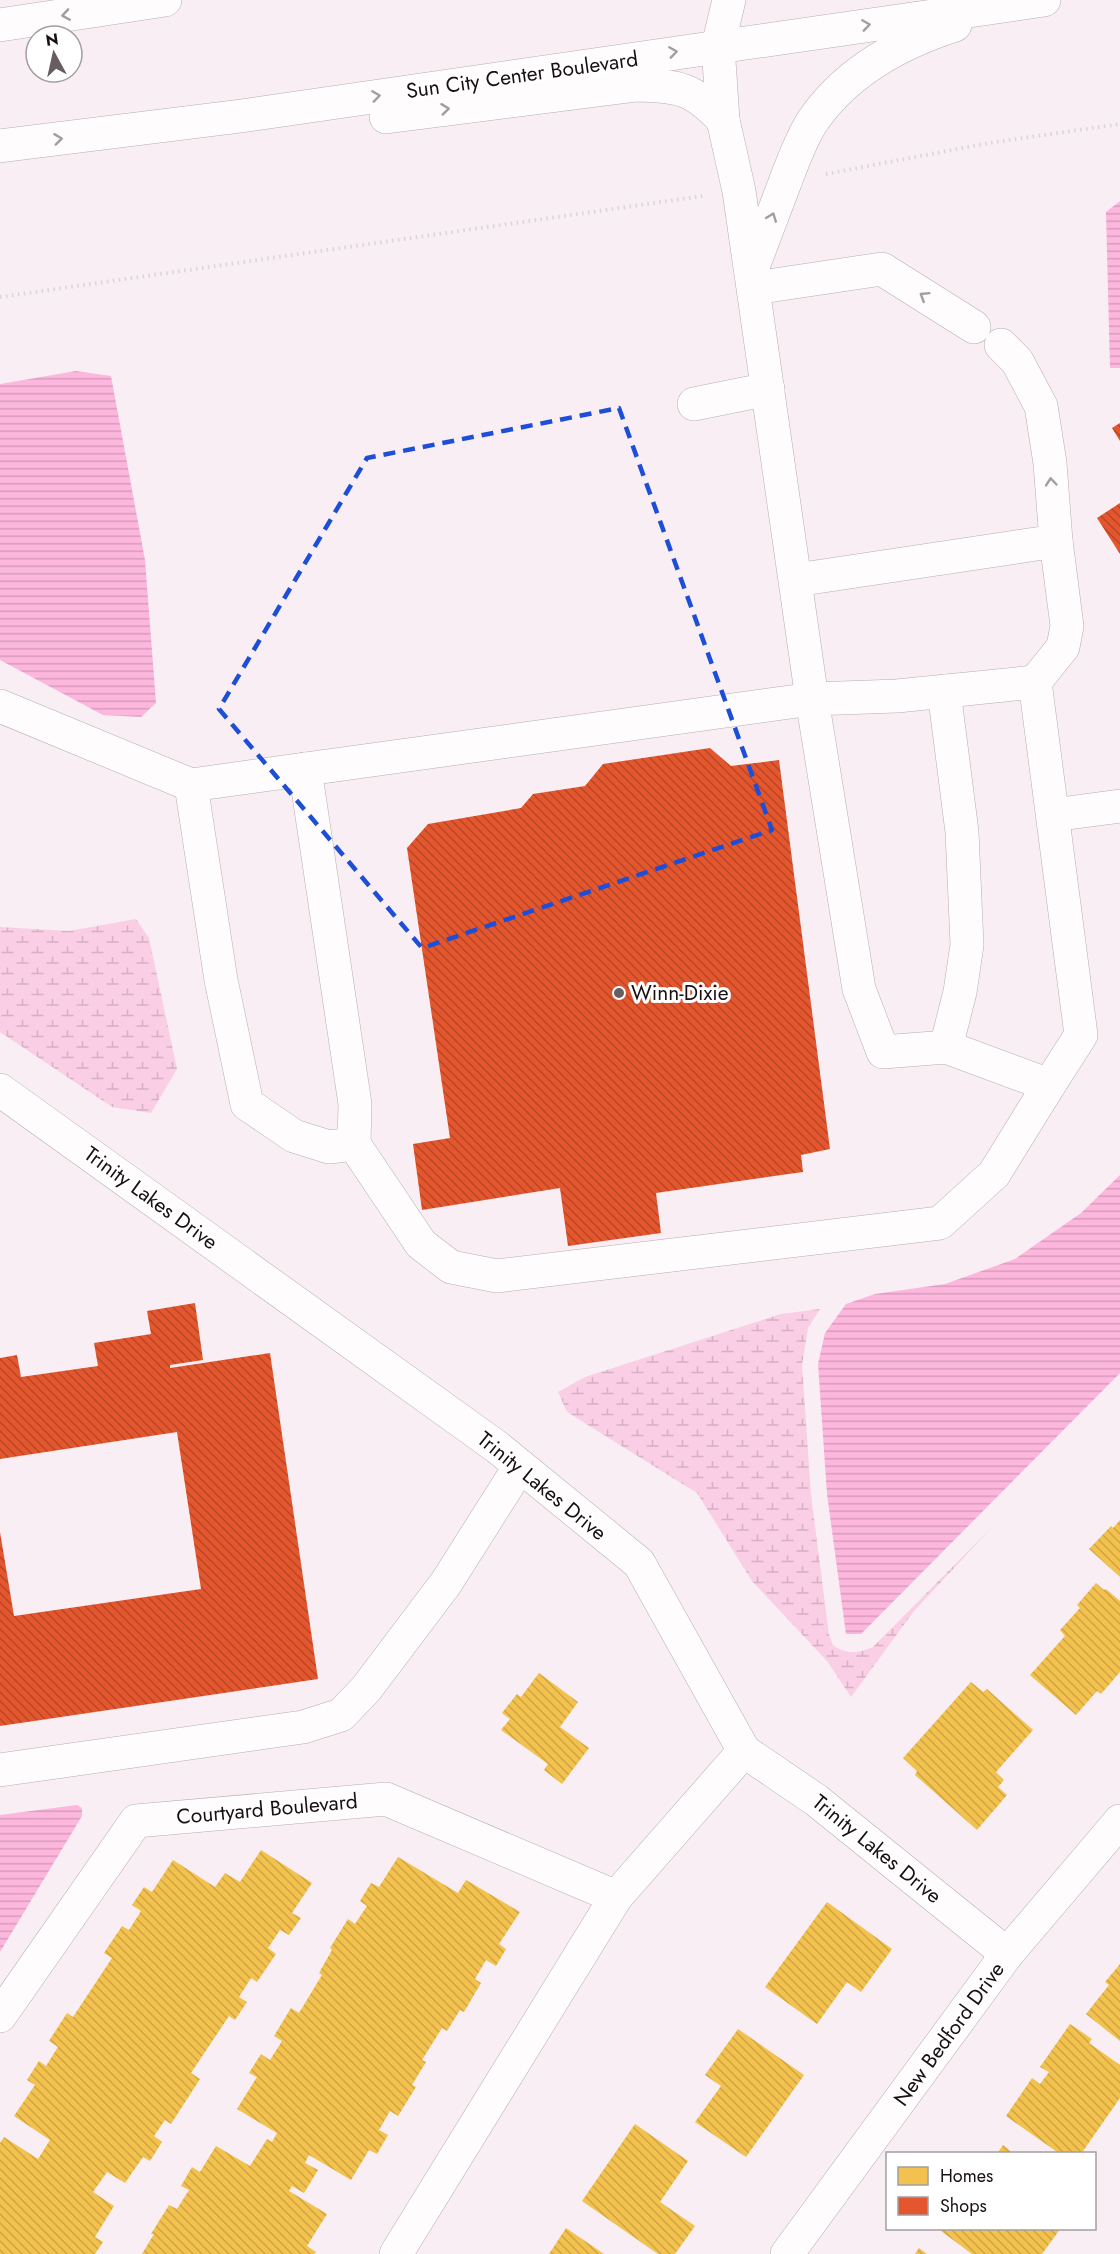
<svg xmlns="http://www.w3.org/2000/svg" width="1120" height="2254" font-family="Jost,sans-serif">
  <defs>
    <pattern id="wetland-marsh" width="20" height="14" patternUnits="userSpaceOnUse" patternTransform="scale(1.5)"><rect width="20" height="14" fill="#facee5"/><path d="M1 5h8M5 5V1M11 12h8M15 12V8" fill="none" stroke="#d6b0c4"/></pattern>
    <pattern id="water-rules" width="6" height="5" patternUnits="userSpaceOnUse" patternTransform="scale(1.5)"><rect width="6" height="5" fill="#fdb7dd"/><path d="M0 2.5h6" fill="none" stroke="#d89cbd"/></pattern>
    <pattern id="homes-back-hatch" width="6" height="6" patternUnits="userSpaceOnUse" patternTransform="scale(1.5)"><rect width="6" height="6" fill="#f2c14e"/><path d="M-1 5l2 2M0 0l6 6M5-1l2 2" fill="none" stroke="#cfa543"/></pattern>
    <pattern id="shops-back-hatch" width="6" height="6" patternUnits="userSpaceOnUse" patternTransform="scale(1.5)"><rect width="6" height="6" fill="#e4572e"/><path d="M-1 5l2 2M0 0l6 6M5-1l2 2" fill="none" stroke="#b84626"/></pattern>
  </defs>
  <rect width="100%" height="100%" fill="#f8eef3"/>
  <g fill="url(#wetland-marsh)">
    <path d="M136,919L149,938L177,1069L151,1113L112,1107L0,1032V927L69,931Z"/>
    <path d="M820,1309L808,1328L802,1365L811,1495L829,1635L833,1645C845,1655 860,1653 873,1647L995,1524L914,1611L851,1697L827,1661L752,1581L697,1493L567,1412L558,1392L585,1377L781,1314Z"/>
  </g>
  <g fill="url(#water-rules)">
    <path d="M1120,201V368H1110L1106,212Z"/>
    <path d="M76,371L111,376L145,560L156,703L141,717L103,715L0,660V384Z"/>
    <path d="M1120,1175V1373L861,1634H846L827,1494L818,1364L825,1333L846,1304L875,1294L945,1284L1015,1259L1081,1213Z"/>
    <path d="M77,1805L82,1808V1816L0,1952V1815Z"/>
  </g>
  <g fill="url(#homes-back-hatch)">
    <path d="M1120,1520V1577L1089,1549L1111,1526L1113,1528Z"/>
    <path d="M1096,1583L1104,1590L1106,1589L1120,1601V1672L1101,1694L1097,1691L1076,1715L1030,1675L1065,1636L1060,1630L1080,1608L1077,1605Z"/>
    <path d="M539,1673L578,1702L560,1727L589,1748L562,1784L544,1770L548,1764L501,1730L510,1719L502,1713L517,1694L521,1697Z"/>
    <path d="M971,1682L983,1692L987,1689L1033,1730L996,1772L1004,1780L998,1787L1007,1795L977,1830L915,1775L917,1771L903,1758Z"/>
    <path d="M261,1850L312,1883L292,1913L301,1918L289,1935L280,1930L268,1948L276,1954L257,1982L251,1978L239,1997L247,2002L235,2020L229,2016L191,2073L200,2079L171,2124L165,2120L154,2136L162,2142L150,2161L143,2157L125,2183L107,2172L93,2192L114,2206L95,2237L103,2242L95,2254H0V2143L4,2137L38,2159L50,2140L14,2116L35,2085L27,2080L39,2061L46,2066L58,2047L49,2041L67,2013L73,2017L112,1958L104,1953L122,1926L129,1930L141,1911L132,1905L144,1887L152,1892L173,1860L215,1887L225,1873L240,1882Z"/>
    <path d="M398,1857L458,1893L466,1880L520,1912L499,1944L506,1949L496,1966L486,1960L475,1979L481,1983L464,2012L460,2010L447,2031L442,2028L422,2060L426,2062L412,2085L416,2087L398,2116L390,2111L379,2130L388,2135L377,2154L369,2150L351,2180L309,2155L305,2163L318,2170L304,2193L292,2186L289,2191L327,2214L307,2246L316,2252L314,2254H142L154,2234H151L169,2205L177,2209L189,2190L181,2186L192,2167L200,2172L216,2146L250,2166L267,2139L272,2142L277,2133L237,2109L257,2077L249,2073L261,2054L270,2060L282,2041L274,2036L291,2008L299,2013L322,1975L319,1973L332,1950L330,1948L348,1919L355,1924L367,1906L360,1901L371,1883L379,1887Z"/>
    <path d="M827,1902L892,1949L861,1992L847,1982L817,2024L765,1987Z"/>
    <path d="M1120,1964V2041L1086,2014L1109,1985L1105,1982Z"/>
    <path d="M1070,2024L1092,2039L1089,2043L1120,2065V2098L1081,2154H1060L1006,2116L1032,2078L1040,2084L1049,2072L1040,2067Z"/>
    <path d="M738,2029L804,2075L746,2157L695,2122L721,2086L705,2075Z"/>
    <path d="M635,2124L688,2161L660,2202L695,2226L675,2254H658L582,2201Z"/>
    <path d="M1003,2145L1014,2154H997Z"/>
    <path d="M566,2228L604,2254H549Z"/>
    <path d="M937,2228H1061L1042,2254H972Z"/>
    <path d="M919,2248L927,2254H915Z"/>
  </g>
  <g fill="url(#shops-back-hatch)">
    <path d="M1120,423V441L1112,428Z"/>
    <path d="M1120,503V554L1097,518Z"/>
    <path d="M710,748L731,766L779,760L830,1149L801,1155L803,1172L656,1193L661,1233L568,1246L560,1188L422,1210L413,1144L450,1138L407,848L428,824L521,808L533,794L585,786L603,764Z"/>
    <path d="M195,1303L203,1360L170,1365V1368L270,1353L318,1679L0,1726V1532L14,1616L201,1589L177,1432L0,1459V1358L17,1355L21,1377L98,1366L94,1343L151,1334L147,1311Z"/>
  </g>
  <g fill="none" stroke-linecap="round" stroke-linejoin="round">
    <defs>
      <g id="minor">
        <path d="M754,288L882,269L974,327"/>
        <path d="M1001,345L1017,361L1041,406L1050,463L1056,541L1067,626L1063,647L1035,682"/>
        <path d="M694,404L768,389"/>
        <path d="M796,580L1056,541"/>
        <path d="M1035,682L1081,1035L1049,1085L946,1047L883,1052L859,989L812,699L897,696Z"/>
        <path d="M944,691L962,832L967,945L960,992L946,1047"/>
        <path d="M0,706L191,785L812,699L739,191L723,120L718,46"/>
        <path d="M191,785L221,980L247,1104L294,1136L329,1147L354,1144L355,1104L305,769"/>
        <path d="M1053,815L1120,806"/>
        <path d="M0,1090L497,1447L639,1563L744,1751L816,1800L1007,1954"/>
        <path d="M354,1144L421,1244L451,1267L497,1276L940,1223L994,1174L1049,1085"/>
        <path d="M0,1770L303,1727L341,1715L366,1689L446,1583L520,1466"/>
        <path d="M616,1897L744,1751"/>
        <path d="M0,2016L136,1821L386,1799L616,1897L396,2254"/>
        <path d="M787,2254L1007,1954L1120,1821"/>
      </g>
      <g id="major">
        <path d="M0,25L165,0"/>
        <path d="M718,46L729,0"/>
        <path d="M386,117L637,85C679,86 693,88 723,120"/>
        <path d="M0,146L241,116L1044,0"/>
        <path d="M751,272C762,243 773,214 784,185C792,164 800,141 812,122C845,73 899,43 955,25"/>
      </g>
    </defs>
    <use href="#minor" stroke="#b7adb2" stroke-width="34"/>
    <use href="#major" stroke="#b7adb2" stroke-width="34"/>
    <g stroke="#d9d6d8" stroke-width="4" stroke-dasharray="1.5 4.5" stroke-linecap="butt">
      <path d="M826,174L989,143L1120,124"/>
      <path d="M0,297L703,196"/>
    </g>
    <use href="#minor" stroke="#fefcfd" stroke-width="33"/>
    <use href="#major" stroke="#fefcfd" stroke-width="33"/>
  </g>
  <defs><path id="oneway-chevron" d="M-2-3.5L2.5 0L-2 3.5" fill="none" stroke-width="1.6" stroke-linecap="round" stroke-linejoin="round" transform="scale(1.5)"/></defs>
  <g stroke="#a29da0">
    <use href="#oneway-chevron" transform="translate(66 15) rotate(171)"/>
    <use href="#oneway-chevron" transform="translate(866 25) rotate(-8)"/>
    <use href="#oneway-chevron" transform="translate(673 52) rotate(-8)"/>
    <use href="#oneway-chevron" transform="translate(376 96) rotate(-8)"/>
    <use href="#oneway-chevron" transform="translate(445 109) rotate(-7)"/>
    <use href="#oneway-chevron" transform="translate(58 139) rotate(-7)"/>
    <use href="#oneway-chevron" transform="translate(772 217) rotate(-69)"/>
    <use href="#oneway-chevron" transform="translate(924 296) rotate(-148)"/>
    <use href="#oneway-chevron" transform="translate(1051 482) rotate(-95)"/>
  </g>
  <path fill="none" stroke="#1d4ed8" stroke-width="4.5" stroke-dasharray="12 8" stroke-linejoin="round" d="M619,408L772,830L422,948L219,709L367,458Z"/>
  <circle fill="#675d62" stroke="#fff" stroke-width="2" cx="619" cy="993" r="6"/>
  <g text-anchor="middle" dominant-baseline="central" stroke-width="6" stroke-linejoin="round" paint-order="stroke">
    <g font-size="21" fill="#190f14" stroke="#fff">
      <text transform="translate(522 75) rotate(-8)">Sun City Center Boulevard</text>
      <text transform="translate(151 1198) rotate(36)">Trinity Lakes Drive</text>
      <text transform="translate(542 1486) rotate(39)">Trinity Lakes Drive</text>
      <text transform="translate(267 1809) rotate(-5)">Courtyard Boulevard</text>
      <text transform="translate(877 1849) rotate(39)">Trinity Lakes Drive</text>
      <text transform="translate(949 2034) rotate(-54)">New Bedford Drive</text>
    </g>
    <g font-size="21" fill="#190f14" stroke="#fff" text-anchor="start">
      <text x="631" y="993">Winn-Dixie</text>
    </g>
  </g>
  <rect x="886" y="2152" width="210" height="78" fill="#ffffff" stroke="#a39fa1" stroke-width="1.5"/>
  <rect x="898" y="2167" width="30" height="18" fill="#f2c14e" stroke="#a39fa1" stroke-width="1.5"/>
  <text x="940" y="2182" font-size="18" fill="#190f14">Homes</text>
  <rect x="898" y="2197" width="30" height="18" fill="#e4572e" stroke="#a39fa1" stroke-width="1.5"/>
  <text x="940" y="2212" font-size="18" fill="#190f14">Shops</text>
  <g transform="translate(54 54) rotate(352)"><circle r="28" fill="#ffffff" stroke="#a39fa1" stroke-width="1.5"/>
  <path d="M0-4.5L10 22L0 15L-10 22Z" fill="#675d62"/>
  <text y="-9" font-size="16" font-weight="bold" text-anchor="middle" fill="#190f14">N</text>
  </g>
</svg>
